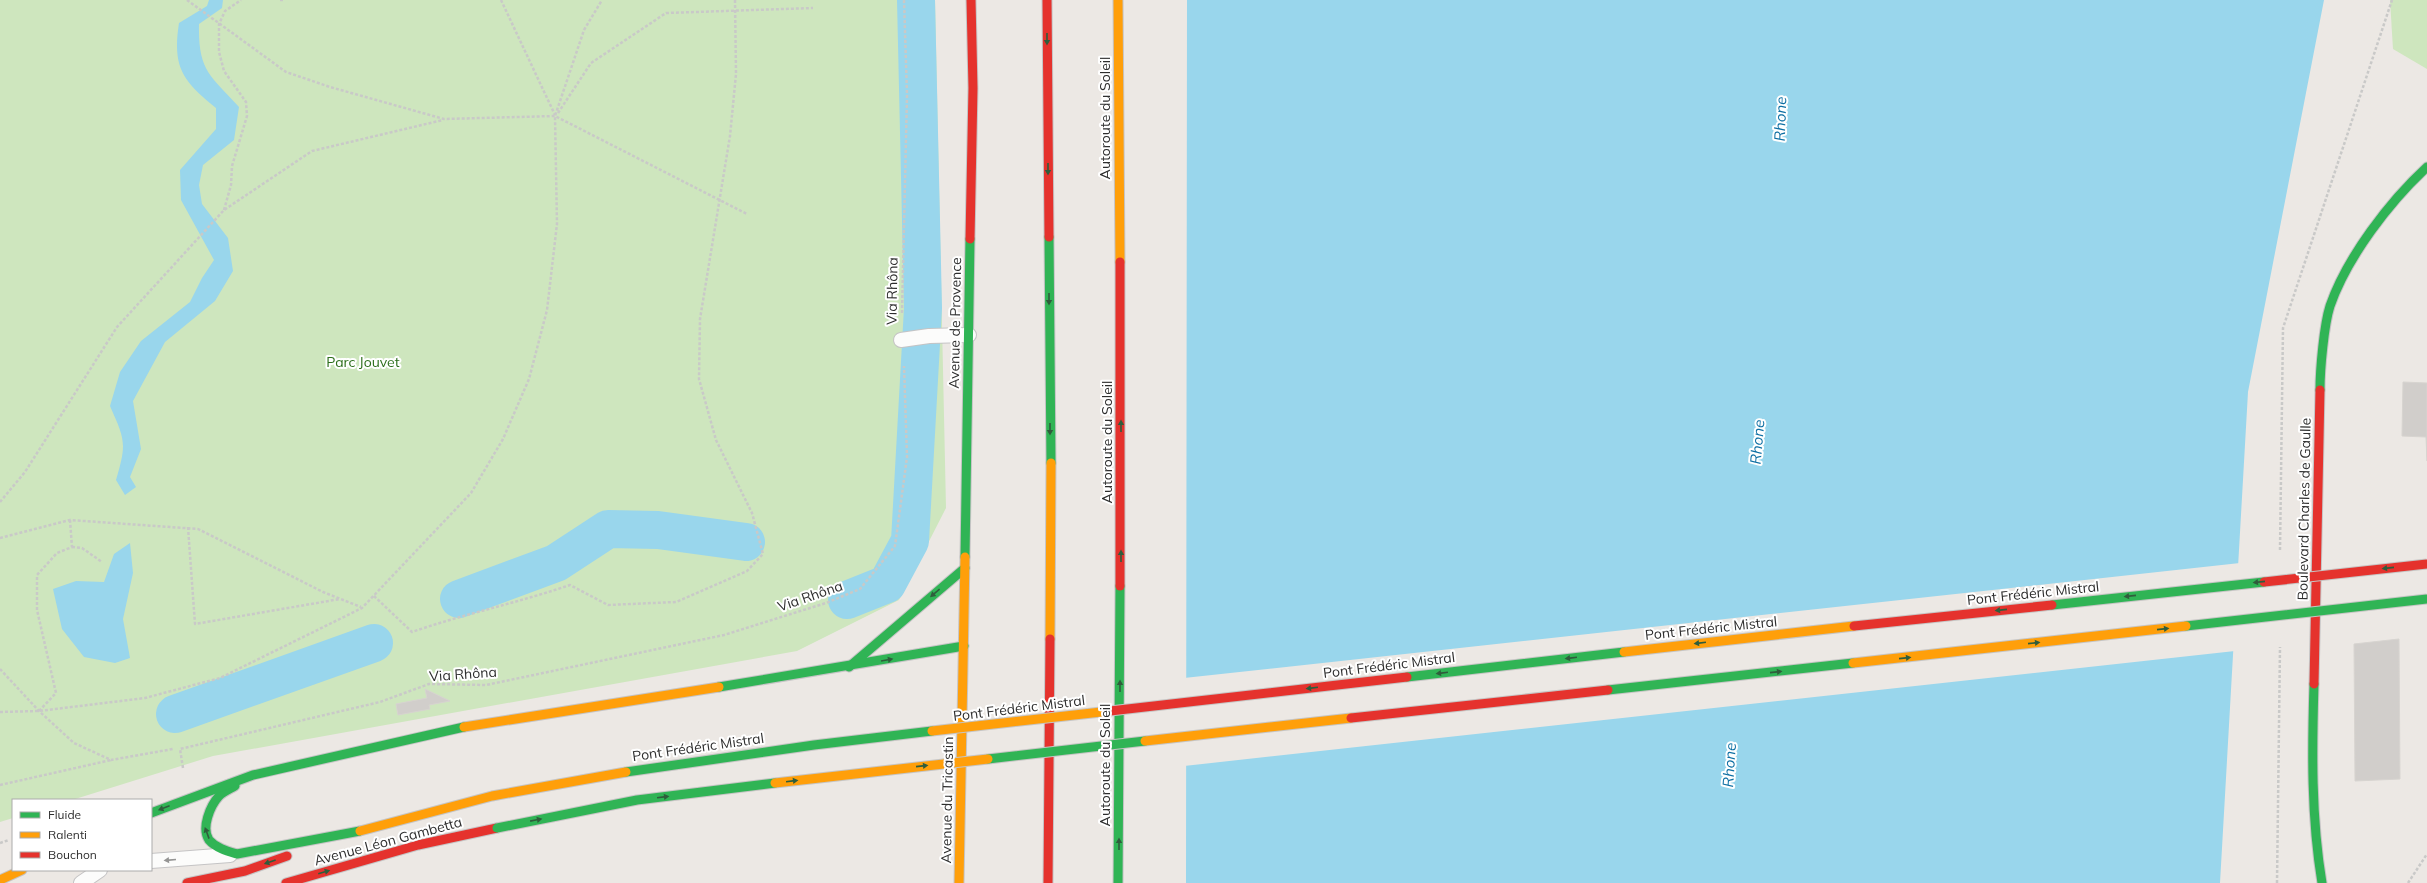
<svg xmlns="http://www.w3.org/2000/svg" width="2427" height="883" font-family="Mulish,sans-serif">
  <rect width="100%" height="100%" fill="#ece8e4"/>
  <g fill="#cee6be">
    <path d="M0,0H935L946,508L899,600L797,651L213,756L72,800H13V818L0,822Z"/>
    <path d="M2390,0H2427V69L2393,49Z"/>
  </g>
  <g fill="#99d6ec">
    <path d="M209,0H223L222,8L199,24C198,71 210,75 239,107L234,140L203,165L199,185L202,204L228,238L233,271L215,301L165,342L133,401L141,449L130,477L136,487L125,495L116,480C127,443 125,440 110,406L120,372L141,341L190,302L202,278L214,260L181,200L180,170L216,129V108C183,81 172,68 179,23L207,6Z"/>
    <path d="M1187,0H2324L2248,392L2220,883H1186Z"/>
    <path d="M130,543L133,573L123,619L130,658L115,663L84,657L62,629L53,589L76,581L104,582L114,554Z"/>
  </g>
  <path fill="#ece8e4" d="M2240,563L2235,651L1184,766V678Z"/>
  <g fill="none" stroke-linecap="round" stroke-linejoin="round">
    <g stroke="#99d6ec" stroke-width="38">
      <path d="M459,599L556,563L608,529L658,530L746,542"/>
      <path d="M847,600L887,584L910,541L923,308L916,0"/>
      <path d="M175,714L374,643"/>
    </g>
  </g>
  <g fill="#d1cecb" stroke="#d7d4d0">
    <path d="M2403,382L2427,383V461L2426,437L2402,436Z"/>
    <path d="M2399,639L2400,779L2355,781L2354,644Z"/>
    <path d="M425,689L450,701L429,705L430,709L398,715L396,704L427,698Z"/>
  </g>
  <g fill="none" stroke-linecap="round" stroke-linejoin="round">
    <defs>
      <g id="lane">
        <path d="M901,340L929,336L969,335"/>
        <path d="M151,861L230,855"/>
        <path d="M81,883L100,870"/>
      </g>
      <g id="fast">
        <path d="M1049,237L1051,463"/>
        <path d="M2320,390C2320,369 2324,325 2330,306C2347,257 2390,201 2427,167"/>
        <path d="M965,557L970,239"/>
        <path d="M849,667L965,568"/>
        <path d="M2314,684C2312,750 2311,817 2322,883"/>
        <path d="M719,687L964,646"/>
        <path d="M235,786C230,789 223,792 219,796C210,806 201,828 209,840C216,848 227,851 237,854L360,831"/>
        <path d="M151,813L253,775L464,727"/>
        <path d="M1118,883L1120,586"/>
      </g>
      <g id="slow">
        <path d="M1118,0L1120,262"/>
        <path d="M1050,639L1051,463"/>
        <path d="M464,727L719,687"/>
        <path d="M0,880L22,870"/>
        <path d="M959,883L965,557"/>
      </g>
      <g id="jam">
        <path d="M1047,0L1049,237"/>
        <path d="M970,239L973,88L971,0"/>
        <path d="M1120,262V586"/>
        <path d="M2314,684L2320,390"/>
        <path d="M187,883L245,871L287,856"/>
        <path d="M286,883L418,845L497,828"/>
        <path d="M1048,883L1050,639"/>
      </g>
    </defs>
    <use href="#lane" stroke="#c5c4c5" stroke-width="16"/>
    <use href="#fast" stroke="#c5c4c5" stroke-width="11"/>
    <use href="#slow" stroke="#c5c4c5" stroke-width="11"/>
    <use href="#jam" stroke="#c5c4c5" stroke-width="11"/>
    <g stroke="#c9c9c8" stroke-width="2.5" stroke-dasharray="3 2" stroke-linecap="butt">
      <path d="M187,0L286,72L330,87L444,119L555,116L747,214"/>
      <path d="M280,0H285"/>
      <path d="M501,0L555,115"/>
      <path d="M558,113L591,63L666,13L813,8"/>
      <path d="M224,210L231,185L232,166L247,116L246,102L224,71L219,52V24L225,11L241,0"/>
      <path d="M902,313L907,95L904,0"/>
      <path d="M0,502L25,472L117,327L224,210L312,151L443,120"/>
      <path d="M188,527L195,624L340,599"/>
      <path d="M0,538L70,520L198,529L323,592L361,607"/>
      <path d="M72,547L82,548L102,562"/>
      <path d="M2280,550L2283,328L2392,0"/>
      <path d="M374,596L412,632C464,614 517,603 570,585L608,605L676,602L747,571L763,554L752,513L716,440L699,379L700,319L730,136L736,74L735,0"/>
      <path d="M0,669L39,711L74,743L111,760L173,749"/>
      <path d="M39,711L56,693L37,610V575L57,553L72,547L70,520"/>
      <path d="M0,712L39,711L145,698L220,678L362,608L471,493L503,439L529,379L547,310L557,224L555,116L584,30L602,0"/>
      <path d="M183,768L180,749L380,702L429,684L486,685L724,635L826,603L860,589L895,546L907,457L904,366"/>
      <path d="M0,785L111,760"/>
      <path d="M0,843L9,840"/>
      <path d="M2277,883L2280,647"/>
      <path d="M2408,883L2427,854"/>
    </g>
    <use href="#lane" stroke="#fcfcfb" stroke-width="14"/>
    <use href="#fast" stroke="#30b455" stroke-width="9"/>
    <use href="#slow" stroke="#ff9f0a" stroke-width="9"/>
    <use href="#jam" stroke="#e5322d" stroke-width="9"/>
    <defs>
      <g id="fast-bridge">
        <path d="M2052,605L2264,582"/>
        <path d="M2186,626L2427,599"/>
        <path d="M1407,677L1624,652"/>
        <path d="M1608,690L1853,663"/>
        <path d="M988,759L1145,741"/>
        <path d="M626,772L814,745L932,731"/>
        <path d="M497,828L637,800L775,783"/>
      </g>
      <g id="slow-bridge">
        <path d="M1624,652L1854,626"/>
        <path d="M1853,663L2186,626"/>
        <path d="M932,731L1110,711"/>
        <path d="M1145,741L1351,718"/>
        <path d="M775,783L988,759"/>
        <path d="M360,831L492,796L626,772"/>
      </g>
      <g id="jam-bridge">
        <path d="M2264,582L2427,564"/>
        <path d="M1854,626L2052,605"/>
        <path d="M1110,711L1407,677"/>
        <path d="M1351,718L1608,690"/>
      </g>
    </defs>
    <use href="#fast-bridge" stroke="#c6c5c4" stroke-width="11" stroke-linecap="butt"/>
    <use href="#slow-bridge" stroke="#c6c5c4" stroke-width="11" stroke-linecap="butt"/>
    <use href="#jam-bridge" stroke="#c6c5c4" stroke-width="11" stroke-linecap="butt"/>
    <use href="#fast-bridge" stroke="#30b455" stroke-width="9"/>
    <use href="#slow-bridge" stroke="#ff9f0a" stroke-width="9"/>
    <use href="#jam-bridge" stroke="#e5322d" stroke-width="9"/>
  </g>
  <defs><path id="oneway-solid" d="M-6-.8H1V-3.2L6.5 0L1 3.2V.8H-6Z"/></defs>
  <g fill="#2f5d3c">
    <use href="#oneway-solid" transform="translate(1047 39) rotate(90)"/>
    <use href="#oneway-solid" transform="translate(1048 169) rotate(90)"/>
    <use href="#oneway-solid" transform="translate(1049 299) rotate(90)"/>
    <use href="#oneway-solid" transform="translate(1121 426) rotate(-90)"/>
    <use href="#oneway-solid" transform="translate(1050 429) rotate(90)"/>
    <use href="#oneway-solid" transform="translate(1121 556) rotate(-90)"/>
    <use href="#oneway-solid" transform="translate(2388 568) rotate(174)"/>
    <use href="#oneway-solid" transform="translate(2259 582) rotate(174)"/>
    <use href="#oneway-solid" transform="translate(935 593) rotate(140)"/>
    <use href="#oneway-solid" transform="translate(2130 596) rotate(174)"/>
    <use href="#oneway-solid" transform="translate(2001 610) rotate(174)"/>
    <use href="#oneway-solid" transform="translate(2163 629) rotate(-6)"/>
    <use href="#oneway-solid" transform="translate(1700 643) rotate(173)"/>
    <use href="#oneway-solid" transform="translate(2034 643) rotate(-6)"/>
    <use href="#oneway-solid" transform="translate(1571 658) rotate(173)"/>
    <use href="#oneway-solid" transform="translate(1905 658) rotate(-6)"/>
    <use href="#oneway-solid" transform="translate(887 660) rotate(-10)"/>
    <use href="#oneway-solid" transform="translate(1776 672) rotate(-6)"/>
    <use href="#oneway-solid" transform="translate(1442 673) rotate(173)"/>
    <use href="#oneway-solid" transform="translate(1120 686) rotate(-90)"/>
    <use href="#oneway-solid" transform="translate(1312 688) rotate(173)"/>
    <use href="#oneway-solid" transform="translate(922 766) rotate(-6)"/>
    <use href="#oneway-solid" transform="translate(792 781) rotate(-7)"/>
    <use href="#oneway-solid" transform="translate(663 797) rotate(-7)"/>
    <use href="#oneway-solid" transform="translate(164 808) rotate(159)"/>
    <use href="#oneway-solid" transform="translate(536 820) rotate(-11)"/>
    <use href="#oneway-solid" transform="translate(207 833) rotate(-110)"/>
    <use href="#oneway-solid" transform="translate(1119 844) rotate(-90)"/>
    <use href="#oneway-solid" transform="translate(270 862) rotate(161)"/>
    <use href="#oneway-solid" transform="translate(324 872) rotate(-16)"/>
  </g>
  <use fill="#959594" href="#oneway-solid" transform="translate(170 860) rotate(175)"/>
  <g text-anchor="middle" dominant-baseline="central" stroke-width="4" stroke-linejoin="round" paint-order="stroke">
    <g font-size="14" fill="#2e2e2e" stroke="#fff">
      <text transform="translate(1105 118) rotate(-90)">Autoroute du Soleil</text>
      <text transform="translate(892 291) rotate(-89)">Via Rhôna</text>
      <text transform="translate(955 323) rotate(-89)">Avenue de Provence</text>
      <text transform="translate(1107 442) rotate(-90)">Autoroute du Soleil</text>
      <text transform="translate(2304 509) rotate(-89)">Boulevard Charles de Gaulle</text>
      <text transform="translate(2033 593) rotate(-6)">Pont Frédéric Mistral</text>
      <text transform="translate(810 596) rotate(-19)">Via Rhôna</text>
      <text transform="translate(1711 628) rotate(-6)">Pont Frédéric Mistral</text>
      <text transform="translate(1389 665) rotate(-7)">Pont Frédéric Mistral</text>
      <text transform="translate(463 674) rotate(-4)">Via Rhôna</text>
      <text transform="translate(1019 708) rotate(-7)">Pont Frédéric Mistral</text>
      <text transform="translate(698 747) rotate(-8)">Pont Frédéric Mistral</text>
      <text transform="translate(1105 765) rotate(-90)">Autoroute du Soleil</text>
      <text transform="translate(947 800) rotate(-89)">Avenue du Tricastin</text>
      <text transform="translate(388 841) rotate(-15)">Avenue Léon Gambetta</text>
    </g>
    <g font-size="14" fill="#2c6e1b" stroke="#fff">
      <text x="363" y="362">Parc Jouvet</text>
    </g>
    <g font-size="15" font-style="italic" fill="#0d6fa3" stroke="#fff">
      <text transform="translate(1780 119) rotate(-88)">Rhone</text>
      <text transform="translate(1757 442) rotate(-85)">Rhone</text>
      <text transform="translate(1729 765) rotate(-86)">Rhone</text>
    </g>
  </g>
  <rect x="12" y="799" width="140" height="72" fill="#ffffff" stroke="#ababab"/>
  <rect x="20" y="812" width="20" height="6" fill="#30b455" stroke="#ababab"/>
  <text x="48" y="819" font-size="12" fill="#2e2e2e">Fluide</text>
  <rect x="20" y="832" width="20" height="6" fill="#ff9f0a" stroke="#ababab"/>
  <text x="48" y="839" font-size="12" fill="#2e2e2e">Ralenti</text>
  <rect x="20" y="852" width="20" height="6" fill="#e5322d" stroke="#ababab"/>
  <text x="48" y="859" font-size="12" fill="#2e2e2e">Bouchon</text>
</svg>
